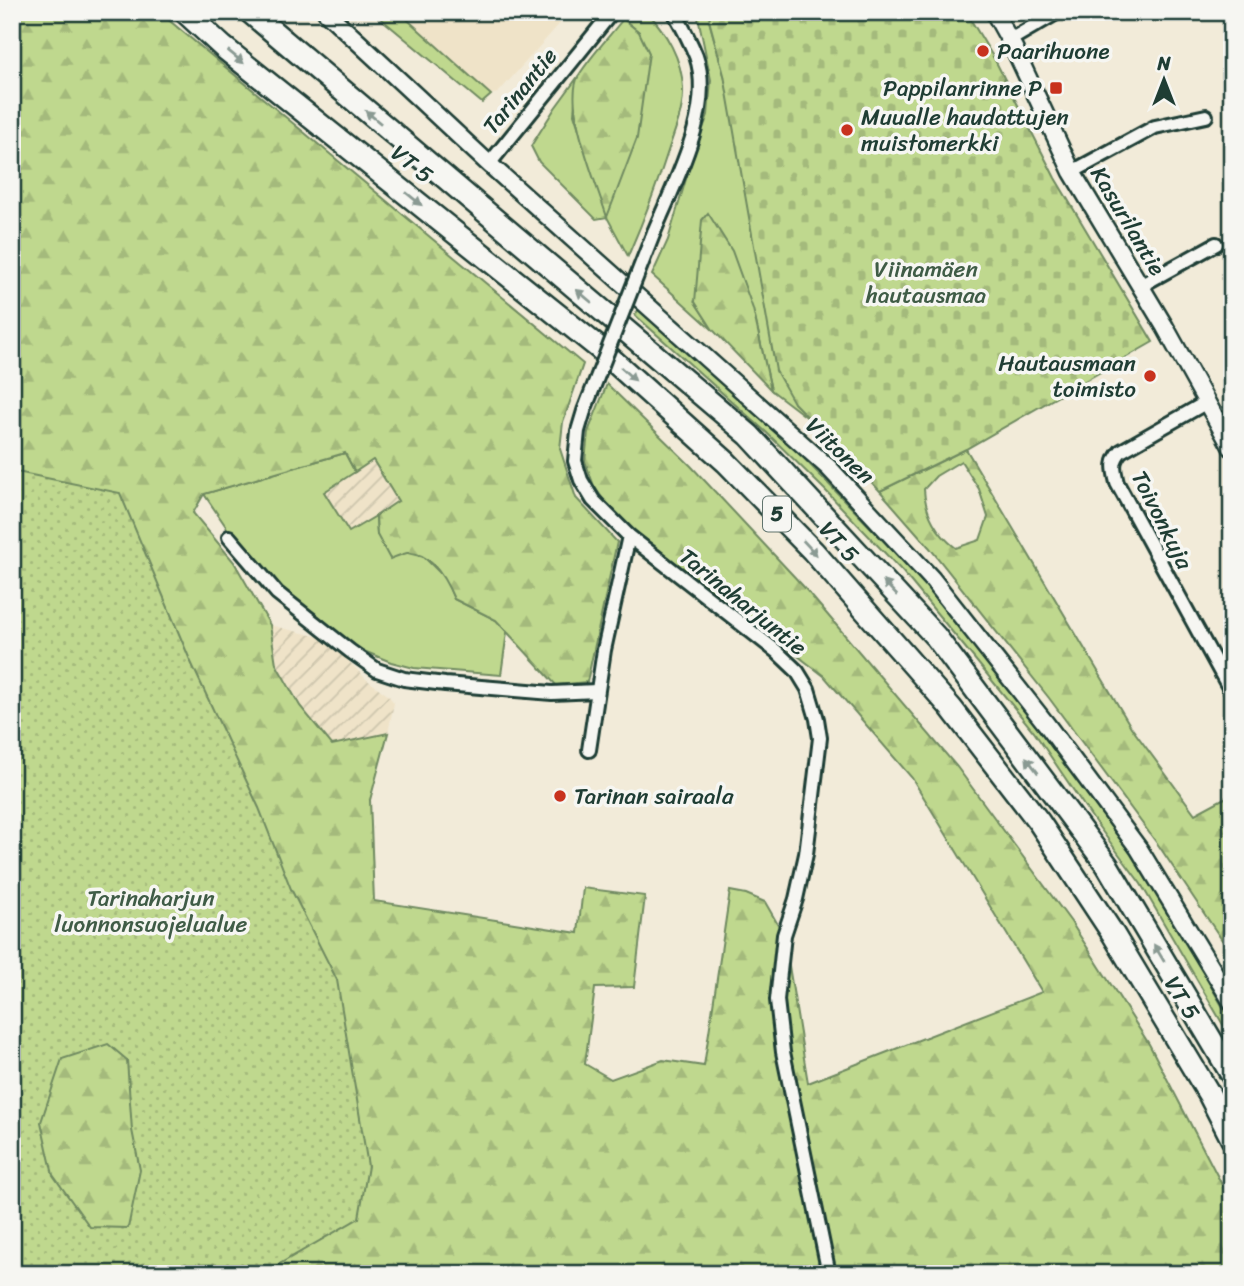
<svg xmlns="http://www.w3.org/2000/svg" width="1244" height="1286" font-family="Sriracha,sans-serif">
  <defs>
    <pattern id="industrial-furrows" width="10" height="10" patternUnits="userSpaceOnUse" patternTransform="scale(1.75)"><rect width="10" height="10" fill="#efe3c8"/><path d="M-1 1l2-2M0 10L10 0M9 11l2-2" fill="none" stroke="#ccc4ac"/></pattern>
    <pattern id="forest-firs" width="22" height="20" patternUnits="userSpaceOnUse" patternTransform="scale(1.75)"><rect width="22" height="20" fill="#bfd88e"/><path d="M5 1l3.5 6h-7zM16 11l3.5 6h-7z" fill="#a4ba7b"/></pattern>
    <pattern id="cemetery-stones" width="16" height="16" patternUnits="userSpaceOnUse" patternTransform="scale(1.75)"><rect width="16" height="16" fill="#bfd88e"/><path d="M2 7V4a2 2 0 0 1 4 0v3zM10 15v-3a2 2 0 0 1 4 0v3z" fill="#a4ba7b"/></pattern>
    <pattern id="park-dots" width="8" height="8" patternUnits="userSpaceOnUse" patternTransform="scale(1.75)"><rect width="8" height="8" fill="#bfd88e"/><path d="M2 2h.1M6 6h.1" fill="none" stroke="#a4ba7b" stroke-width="1.8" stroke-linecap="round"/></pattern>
  </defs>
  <rect width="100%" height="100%" fill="#f2ebd9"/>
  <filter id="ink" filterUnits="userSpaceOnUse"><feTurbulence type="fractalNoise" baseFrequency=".0143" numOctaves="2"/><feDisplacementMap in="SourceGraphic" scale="14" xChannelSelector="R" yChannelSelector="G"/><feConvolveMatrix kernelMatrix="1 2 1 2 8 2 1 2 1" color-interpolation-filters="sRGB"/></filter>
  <g filter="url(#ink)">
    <path fill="#efe3c8" d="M387,12H570L498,93L487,95Z"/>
    <g fill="url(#industrial-furrows)">
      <path d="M373,460L399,501L350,532L323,492Z"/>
      <path d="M270,625L327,639L366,679L389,696L394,703L388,733L332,745L300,706L276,664Z"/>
    </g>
    <g fill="#bfd88e" stroke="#6f8a61" stroke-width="2">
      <path d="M373,12H399L491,95L482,103Z"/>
      <path d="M635,12H647C666,32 682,59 683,88C684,108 676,127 670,145C658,183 644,219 628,256L607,217L596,219L539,162L531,146L555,108L577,78L574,114L607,216L639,32L623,19Z"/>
      <path d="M697,12H711L709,21L724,75L794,403L813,422L771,390L755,317L695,302L713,330L652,275L668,240L694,152L708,115L711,80Z"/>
      <path d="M639,309L789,443L931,590L1003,681L1127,848L1182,936L1232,1023V1040L1141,884L1093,819L1034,732L968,651L902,571L825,490L766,432L635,315Z"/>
      <path d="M345,453L355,472L324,492L349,532L376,516L377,535L408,553L424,557L445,578L454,599L496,620L507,632L501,675L414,668L391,662L339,641L277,593L229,531L204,494Z"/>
    </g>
    <g fill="url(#forest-firs)" stroke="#6f8a61" stroke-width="2" fill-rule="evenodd">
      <path d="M12,12H159L583,364L563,422L560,449L576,498L617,542L587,682L556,685L496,620L454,599C446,580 431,551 407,553C402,554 395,557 390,559L377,535L376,516L398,501L373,460L355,472L345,453L204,494L193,513L234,562L270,625L276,664L300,706L332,745L388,733L370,800L374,901L578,933L583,888L645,896L634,987L595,988L585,1064L611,1079L663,1060L704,1066L730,891L746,894L765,902L784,935L808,1083L1042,992L912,778L824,676L649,542L611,511L594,486L585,461L588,432L607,384L691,466L803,586L957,767L1071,922L1149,1044L1232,1204V1274H12Z"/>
      <path d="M623,19L639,32L649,53L637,138L607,217C597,185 562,104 579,75C591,56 608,38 623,19Z"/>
      <path d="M708,213L732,251L753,309L771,390L713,330L695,302L702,220Z"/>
      <path d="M966,449L1131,727L1195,814L1232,794V955L1159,846L1049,698L929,547L880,491ZM961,461L979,489L988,517L980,540L956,548C937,534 925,513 924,489L936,476Z"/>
    </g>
    <path fill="url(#cemetery-stones)" stroke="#6f8a61" stroke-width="2" d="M711,12H966L995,60L1055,178L1153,342L966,449L880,491L794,403L776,371L724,75L709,20Z"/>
    <path fill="url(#park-dots)" stroke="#6f8a61" stroke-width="2" fill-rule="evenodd" d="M12,471L120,493L190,660L259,808L291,889L337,980L368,1166L359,1218L262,1274H12ZM108,1044L127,1060L132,1130L140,1170L128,1228L90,1227L53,1175L41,1122L62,1059Z"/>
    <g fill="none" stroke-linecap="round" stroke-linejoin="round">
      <defs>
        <g id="street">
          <path d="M1010,40L1058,12"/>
          <path d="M489,164L612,12"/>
          <path d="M1072,172L1155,127L1206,116"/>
          <path d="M654,232C674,183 715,109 696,56C690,41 682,26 674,12"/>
          <path d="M1140,286L1216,244"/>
          <path d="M1207,402L1121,451C1111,462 1114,470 1117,483L1232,693"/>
          <path d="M584,411L578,431L575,461L581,480L593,500L629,536L776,651L797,671L808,689L817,719L820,738L806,854L796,899L784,935L777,1000L783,1052L829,1274"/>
          <path d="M229,537L277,593L350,651L377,670L404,679L445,684L552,693L597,691"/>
          <path d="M589,750L604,650L629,536"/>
        </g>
        <g id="secondary">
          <path d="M326,12L489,164L829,468L932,579L1047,725L1139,849L1232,1002"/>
          <path d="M994,12L1014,48L1072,172L1165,327L1232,448"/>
        </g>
        <g id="highway">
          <path d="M185,12L223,47L599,348L726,462L813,551L951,708L1039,822L1113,934L1209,1094L1232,1139"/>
          <path d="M250,12L749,435L936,637L1107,865L1232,1075"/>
        </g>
      </defs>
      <use href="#street" stroke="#1f3d34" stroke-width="18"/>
      <use href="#secondary" stroke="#1f3d34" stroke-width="21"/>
      <use href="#highway" stroke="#1f3d34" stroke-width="26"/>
      <use href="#street" stroke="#f6f6f2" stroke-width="12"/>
      <use href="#secondary" stroke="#f6f6f2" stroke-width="16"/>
      <use href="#highway" stroke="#f6f6f2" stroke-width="21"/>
      <defs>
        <path id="street-bridge" d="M584,411L654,232"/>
      </defs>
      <use href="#street-bridge" stroke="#1f3d34" stroke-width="18" stroke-linecap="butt"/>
      <use href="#street-bridge" stroke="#f6f6f2" stroke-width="12"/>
    </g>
    <defs><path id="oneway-solid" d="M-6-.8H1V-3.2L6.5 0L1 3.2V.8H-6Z" transform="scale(1.75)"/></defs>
    <g fill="#8a9a93">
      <use href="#oneway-solid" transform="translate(236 57) rotate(39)"/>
      <use href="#oneway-solid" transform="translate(373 117) rotate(-140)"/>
      <use href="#oneway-solid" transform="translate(414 199) rotate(39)"/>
      <use href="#oneway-solid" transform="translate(584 296) rotate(-140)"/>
      <use href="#oneway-solid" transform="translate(628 374) rotate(42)"/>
      <use href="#oneway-solid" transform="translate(810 548) rotate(47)"/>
      <use href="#oneway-solid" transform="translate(890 588) rotate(-133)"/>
      <use href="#oneway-solid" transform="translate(1032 765) rotate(-127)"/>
      <use href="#oneway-solid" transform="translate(1159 953) rotate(-121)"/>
    </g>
  </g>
  <g fill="#c8321e" stroke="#f6f6f2" stroke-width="2.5">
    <circle cx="983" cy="51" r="7"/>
    <rect x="1049" y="81" width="14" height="14" rx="3.5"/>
    <circle cx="847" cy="130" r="7"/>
    <circle cx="1150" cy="376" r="7"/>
    <circle cx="560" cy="796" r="7"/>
  </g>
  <g text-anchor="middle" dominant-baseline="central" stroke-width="7" stroke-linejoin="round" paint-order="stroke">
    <rect fill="#f6f6f2" stroke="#60746d" stroke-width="2" x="763" y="496.5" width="28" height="35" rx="5"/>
    <g font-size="21" font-weight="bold" fill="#1f3d34">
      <text x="777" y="514">5</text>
    </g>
    <g font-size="23" fill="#1f3d34" stroke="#f6f6f2" text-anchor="start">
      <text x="997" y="51">Paarihuone</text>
      <text x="1042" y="88" text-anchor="end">Pappilanrinne P</text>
      <text x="861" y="117">Muualle haudattujen<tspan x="861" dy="26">muistomerkki</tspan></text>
      <text x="1136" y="363" text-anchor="end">Hautausmaan<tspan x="1136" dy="26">toimisto</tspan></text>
      <text x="574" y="796">Tarinan sairaala</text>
    </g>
    <g font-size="23" fill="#1f3d34" stroke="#f6f6f2">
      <text transform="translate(520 91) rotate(-51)">Tarinantie</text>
      <text transform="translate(412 164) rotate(39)">VT 5</text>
      <text transform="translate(1128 221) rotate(59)">Kasurilantie</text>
      <text transform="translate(840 451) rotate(44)">Viitonen</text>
      <text transform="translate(1162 520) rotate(63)">Toivonkuja</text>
      <text transform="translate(839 542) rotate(48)">VT 5</text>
      <text transform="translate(743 602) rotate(39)">Tarinaharjuntie</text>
      <text transform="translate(1182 998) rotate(59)">VT 5</text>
    </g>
    <g font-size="23" fill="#3f5c46" stroke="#f6f6f2">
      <text x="926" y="269">Viinamäen<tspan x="926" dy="26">hautausmaa</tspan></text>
      <text x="151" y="898">Tarinaharjun<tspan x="151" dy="26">luonnonsuojelualue</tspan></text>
    </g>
  </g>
  <rect width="1244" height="1286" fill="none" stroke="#f6f6f2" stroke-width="42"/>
  <rect x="21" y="21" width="1202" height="1244" fill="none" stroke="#1f3d34" stroke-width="2.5" filter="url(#ink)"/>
  <g transform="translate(1164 80)" stroke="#f6f6f2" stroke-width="5" paint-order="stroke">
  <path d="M0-5L12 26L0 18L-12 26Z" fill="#1f3d34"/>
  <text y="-10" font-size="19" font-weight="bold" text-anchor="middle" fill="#1f3d34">N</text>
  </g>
</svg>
